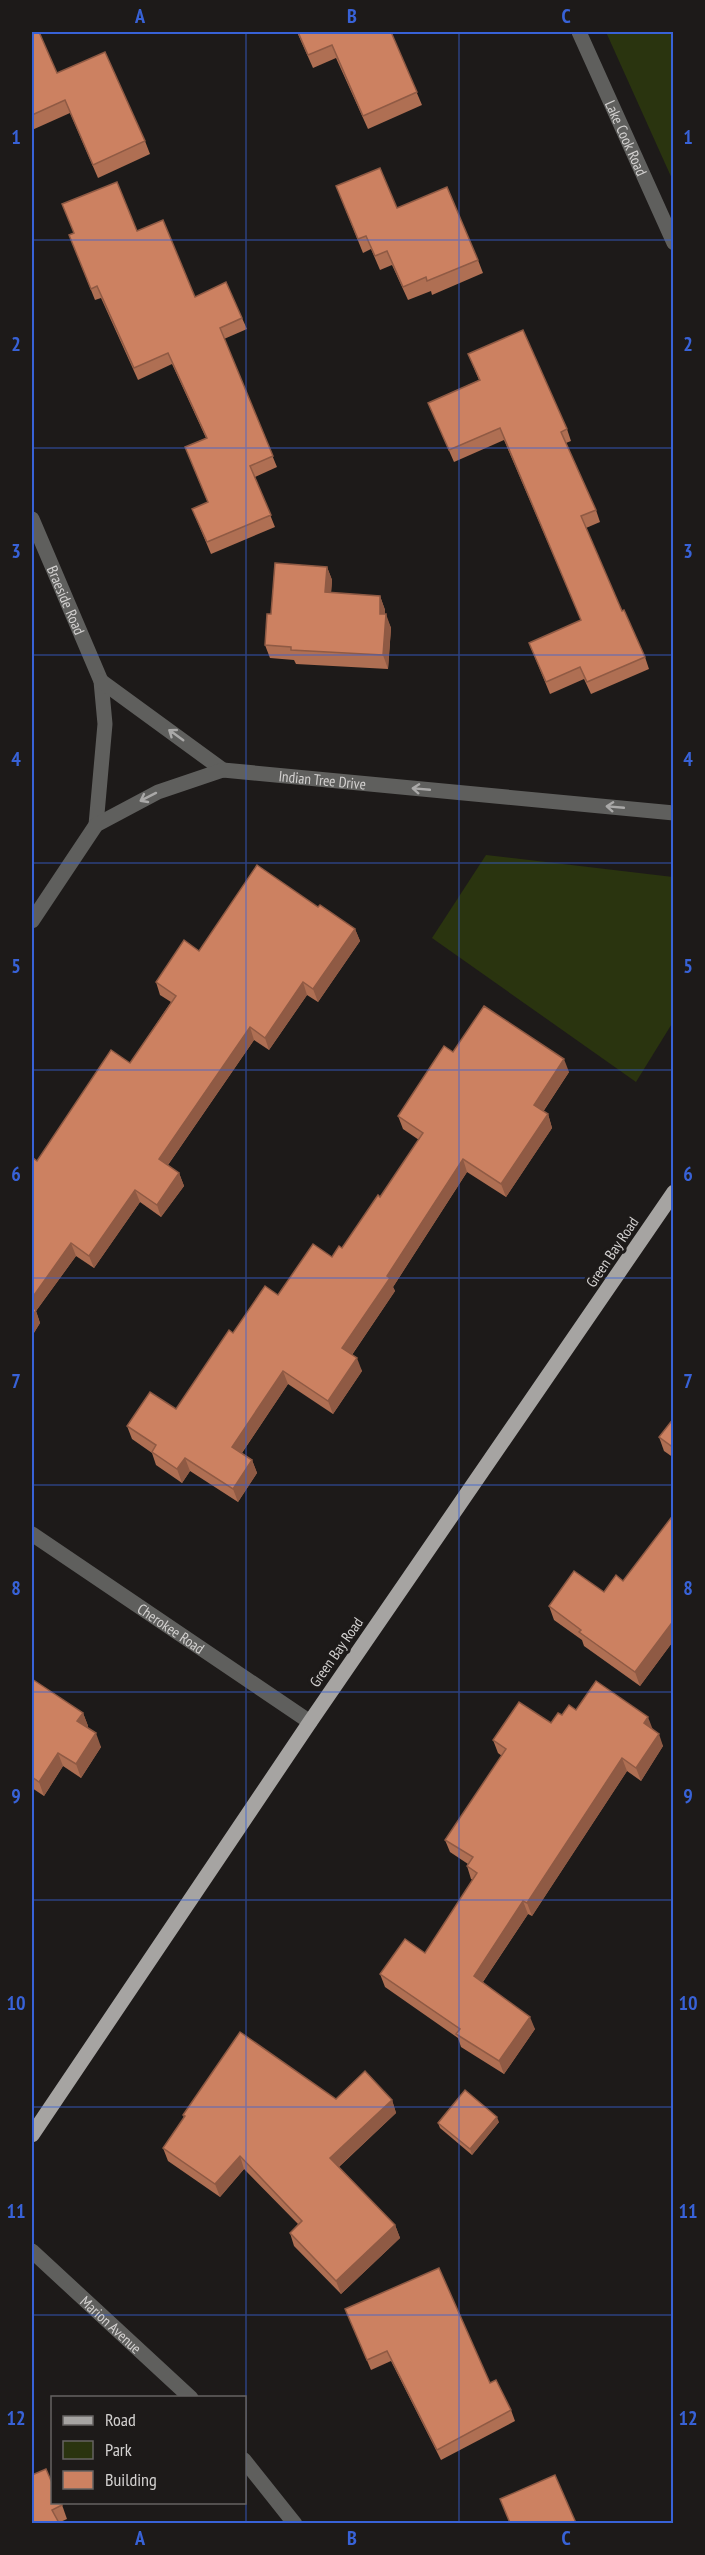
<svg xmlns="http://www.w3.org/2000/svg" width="705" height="2555" font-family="'PT Sans Narrow',sans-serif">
  <rect width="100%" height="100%" fill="#1d1a19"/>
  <g fill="#2a340f">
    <path d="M606,32H673V181Z"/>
    <path d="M486,855L673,877V1022L636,1082L432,938Z"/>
  </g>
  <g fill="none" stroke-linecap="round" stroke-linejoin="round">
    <g stroke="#5f5f5d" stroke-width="15">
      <path id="s1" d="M579,32L674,243"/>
      <path id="s2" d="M32,519L101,681L105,724L96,825"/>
      <path d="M101,681L223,770"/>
      <path id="s3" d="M32,921L96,825L158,792L223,770L674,813"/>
      <path id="s4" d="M32,1534L310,1722"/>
      <path id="s5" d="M32,2251L191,2398"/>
      <path d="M244,2460L295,2524"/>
    </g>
    <path stroke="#a6a4a2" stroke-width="15" d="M32,2135L310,1722L674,1192"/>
  </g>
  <g fill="#af6f53">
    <path d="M32,32L57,73L145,141L150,154L98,178L70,113L32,130Z"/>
    <path d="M297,32H391L422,105L368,129L336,58L313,68Z"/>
    <path d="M336,186L397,208L478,260L483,273L432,295L431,291L408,300L392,265L380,270L371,249L363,253Z"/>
    <path d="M62,204L137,231L195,297L242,318L247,329L224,339L277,467L255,477L275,527L211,554L192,509L208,503L185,447L206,438L172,364L138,380L101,298L95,300L69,235L74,233Z"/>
    <path d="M468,354L567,429L571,441L566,443L596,510L600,522L586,528L622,611L645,657L649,669L591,694L584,679L550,694L529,643L581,620L504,440L454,462L428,403L479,380Z"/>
    <path d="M327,567L332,580L331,593L380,596L385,610V614L391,628L388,669L296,664L294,660L270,658L265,645L271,614Z"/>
    <path d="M318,907L355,929L360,941L318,1002L307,995L269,1050L254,1040L168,1165L179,1173L184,1186L161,1217L140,1202L94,1268L76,1256L36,1311L40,1323L32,1336L37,1161L130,1063L171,1002L160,995L156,982L199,951Z"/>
    <path d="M453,1052L569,1072L543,1112L548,1114L552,1128L506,1197L467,1172L393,1287L395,1291L352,1355L362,1371L333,1414L288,1384L242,1453L252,1460L257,1473L238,1502L190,1471L182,1483L156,1465L152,1453L132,1439L127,1426L176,1409L233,1333L278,1295L332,1257L342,1248L380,1197L419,1140L403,1129L398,1116Z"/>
    <path d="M674,1418V1458L664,1451L659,1437Z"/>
    <path d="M674,1514V1640L640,1686L584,1646L582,1640L554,1620L549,1606L604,1592L623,1581Z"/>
    <path d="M32,1679L83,1713L88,1726L87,1728L101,1747L81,1778L63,1766L44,1796L32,1788Z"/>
    <path d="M576,1710L653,1730L663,1746L641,1781L627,1771L532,1916L528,1914L483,1982L535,2029L504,2074L461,2047L458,2038L385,1987L380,1974L425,1953L473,1880L471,1879L467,1866L468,1864L450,1852L445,1840L502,1756L498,1753L493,1740L551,1723L562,1715Z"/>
    <path d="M336,2099L392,2100L396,2113L339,2167L395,2225L400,2238L341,2294L294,2246L290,2233L298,2224L244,2169L220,2197L168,2161L163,2148L184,2118L183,2115Z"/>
    <path d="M499,2122L472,2155L440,2128L438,2123Z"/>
    <path d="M345,2309L490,2383L511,2410L515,2421L441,2460L391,2361L371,2370Z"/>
    <path d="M61,2502L67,2519L58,2523H32Z"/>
  </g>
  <g fill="#8f5a44">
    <path d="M327,567L332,580L330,606L325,592Z"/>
    <path d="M380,596L385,610V628L380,614Z"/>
    <path d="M386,614L391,628L388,669L383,655Z"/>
    <path d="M355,929L360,941L318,1002L313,989Z"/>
    <path d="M303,982L307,995L269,1050L265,1038Z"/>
    <path d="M250,1027L254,1040L163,1172L159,1159Z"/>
    <path d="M564,1059L569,1072L538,1119L534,1105Z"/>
    <path d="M548,1114L552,1128L506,1197L501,1184Z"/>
    <path d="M463,1159L467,1172L393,1287L395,1291L347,1362L342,1348L387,1276Z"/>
    <path d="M179,1173L184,1186L161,1217L157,1205Z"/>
    <path d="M135,1190L140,1202L94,1268L89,1256Z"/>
    <path d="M71,1243L76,1256L36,1311L40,1323L32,1336V1298Z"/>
    <path d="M357,1358L362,1371L333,1414L328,1401Z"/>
    <path d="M283,1371L288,1384L237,1460L232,1447Z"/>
    <path d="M185,1458L190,1471L182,1483L177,1469Z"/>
    <path d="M252,1460L257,1473L238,1502L233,1489Z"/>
    <path d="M674,1620V1640L640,1686L635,1672Z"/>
    <path d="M83,1713L88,1726L82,1735L77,1721Z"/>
    <path d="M648,1717L653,1730L644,1723Z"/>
    <path d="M96,1733L101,1747L81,1778L76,1764Z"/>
    <path d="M659,1734L663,1746L641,1781L636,1768Z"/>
    <path d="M58,1753L63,1766L44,1796L39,1782Z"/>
    <path d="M622,1758L627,1771L532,1916L527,1903Z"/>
    <path d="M523,1901L528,1914L478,1989L474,1976Z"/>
    <path d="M530,2017L535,2029L504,2074L499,2061Z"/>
    <path d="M392,2100L396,2113L335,2170L330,2158Z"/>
    <path d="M497,2117L499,2122L472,2155L470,2149Z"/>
    <path d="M240,2156L244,2169L220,2197L215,2184Z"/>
    <path d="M395,2225L400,2238L341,2294L336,2281Z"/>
  </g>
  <g fill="#cc8161" stroke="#8f5a44" stroke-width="1.5">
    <path d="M32,32H39L57,73L105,52L145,141L93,165L65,100L32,115Z"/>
    <path d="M298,32H391L417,92L363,116L332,45L308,55Z"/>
    <path d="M380,168L397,208L447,187L478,260L427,281L426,277L403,287L387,251L375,256L366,236L358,239L336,186Z"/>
    <path d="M117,182L137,231L163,220L195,297L226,282L242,318L220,328L273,456L250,466L271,515L207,542L192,509L208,502L185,447L207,438L168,353L134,368L97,286L91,289L69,235L74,233L62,204Z"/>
    <path d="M523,330L567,429L561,432L596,510L581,516L622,611L624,610L645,657L587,682L580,667L546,682L529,643L581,620L500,428L449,450L428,403L480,380L468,354Z"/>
    <path d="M275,563L327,567L325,592L380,596V614H386L383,655L291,650V647L265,645L267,614H271Z"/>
    <path d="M257,865L318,907L320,905L355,929L313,989L303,982L265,1038L250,1027L159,1159L179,1173L157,1205L135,1190L89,1256L71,1243L32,1298V1160L33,1158L37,1161L111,1050L130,1063L176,996L156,982L184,940L199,951Z"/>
    <path d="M484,1006L564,1059L534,1105L548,1114L501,1184L463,1159L387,1276L390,1278L342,1348L357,1358L328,1401L283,1371L232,1447L252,1460L233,1489L185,1458L177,1469L152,1452L156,1445L127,1426L150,1392L176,1409L229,1330L233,1333L265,1286L278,1295L313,1244L332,1257L339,1246L342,1248L378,1195L380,1197L423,1133L398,1116L444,1046L453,1052Z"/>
    <path d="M32,1307L36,1310L32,1317Z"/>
    <path d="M674,1418V1448L659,1437Z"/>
    <path d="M674,1514V1620L635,1672L579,1632L581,1630L549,1606L574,1571L604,1592L616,1575L623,1581Z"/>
    <path d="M32,1679L83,1713L77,1721L96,1733L76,1764L58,1753L39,1782L32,1777Z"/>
    <path d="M596,1681L648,1717L644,1723L659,1734L636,1768L622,1758L527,1903L523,1901L474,1976L530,2017L499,2061L456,2034L460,2029L380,1974L405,1939L425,1953L477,1873L467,1866L473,1857L445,1840L506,1749L493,1740L519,1702L551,1723L558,1713L562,1715L569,1705L576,1710Z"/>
    <path d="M240,2032L336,2099L365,2071L392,2100L330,2158L395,2225L336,2281L290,2233L302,2221L240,2156L215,2184L163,2148L185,2116L183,2115Z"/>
    <path d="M465,2090L497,2117L470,2149L438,2123Z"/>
    <path d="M439,2268L490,2383L496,2380L511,2410L437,2450L387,2351L367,2360L345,2309Z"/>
    <path d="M46,2469L52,2483V2502H61L62,2505L52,2510L59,2523H32V2475Z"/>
    <path d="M555,2475L576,2523H510L500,2499Z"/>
  </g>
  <defs><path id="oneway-shaft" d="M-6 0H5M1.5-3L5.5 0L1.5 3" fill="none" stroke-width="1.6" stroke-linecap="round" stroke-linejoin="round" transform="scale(1.5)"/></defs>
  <g stroke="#aaa9a8">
    <use href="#oneway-shaft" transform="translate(176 735) rotate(-144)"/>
    <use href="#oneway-shaft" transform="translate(421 789) rotate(-175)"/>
    <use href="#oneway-shaft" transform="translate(148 797) rotate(153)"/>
    <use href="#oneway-shaft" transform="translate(615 807) rotate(-175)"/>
  </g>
  <path fill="none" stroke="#3862d7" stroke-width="1.5" stroke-opacity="0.55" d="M246,32V2524M459,32V2524M32,240H674M32,448H674M32,655H674M32,863H674M32,1070H674M32,1278H674M32,1485H674M32,1692H674M32,1900H674M32,2107H674M32,2315H674"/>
  <g text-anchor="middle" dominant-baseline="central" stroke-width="6" stroke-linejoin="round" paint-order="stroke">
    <g font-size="15" fill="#d3d1d0" stroke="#1d1a19">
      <text stroke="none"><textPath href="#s1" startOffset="116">Lake Cook Road</textPath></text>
      <text stroke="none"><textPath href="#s2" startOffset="88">Braeside Road</textPath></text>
      <text stroke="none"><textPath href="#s3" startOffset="354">Indian Tree Drive</textPath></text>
      <text transform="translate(612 1252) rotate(-56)">Green Bay Road</text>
      <text stroke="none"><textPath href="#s4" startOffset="168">Cherokee Road</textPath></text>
      <text transform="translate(336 1652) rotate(-55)">Green Bay Road</text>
      <text stroke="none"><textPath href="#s5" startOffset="108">Marion Avenue</textPath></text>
    </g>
  </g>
  <rect width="705" height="2555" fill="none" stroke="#1d1a19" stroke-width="66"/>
  <rect x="51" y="2396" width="195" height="108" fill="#1d1a19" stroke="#666362" stroke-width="1.5"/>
  <rect x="63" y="2416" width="30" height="9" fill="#a6a4a2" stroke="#666362" stroke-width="1.5"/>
  <text x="105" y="2426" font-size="18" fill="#d3d1d0">Road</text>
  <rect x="63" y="2441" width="30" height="18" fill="#2a340f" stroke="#666362" stroke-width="1.5"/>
  <text x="105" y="2456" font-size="18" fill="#d3d1d0">Park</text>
  <rect x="63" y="2471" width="30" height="18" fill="#cc8161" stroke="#666362" stroke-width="1.5"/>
  <text x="105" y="2486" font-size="18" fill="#d3d1d0">Building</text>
  <rect x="33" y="33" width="639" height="2489" fill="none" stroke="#3862d7" stroke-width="2"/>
  <g font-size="20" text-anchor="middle" font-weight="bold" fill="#3862d7">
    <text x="140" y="23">A</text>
    <text x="352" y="23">B</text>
    <text x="566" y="23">C</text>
    <text x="16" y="144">1</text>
    <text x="688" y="144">1</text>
    <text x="16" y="351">2</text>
    <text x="688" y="351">2</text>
    <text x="16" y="558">3</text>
    <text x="688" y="558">3</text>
    <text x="16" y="766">4</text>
    <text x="688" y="766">4</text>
    <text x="16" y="973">5</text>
    <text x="688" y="973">5</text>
    <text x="16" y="1181">6</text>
    <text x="688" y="1181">6</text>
    <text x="16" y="1388">7</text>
    <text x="688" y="1388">7</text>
    <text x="16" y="1595">8</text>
    <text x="688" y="1595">8</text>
    <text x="16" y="1803">9</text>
    <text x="688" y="1803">9</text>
    <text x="16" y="2010">10</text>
    <text x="688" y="2010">10</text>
    <text x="16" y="2218">11</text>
    <text x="688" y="2218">11</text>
    <text x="16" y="2425">12</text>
    <text x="688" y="2425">12</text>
    <text x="140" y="2545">A</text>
    <text x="352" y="2545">B</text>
    <text x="566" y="2545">C</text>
  </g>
</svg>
